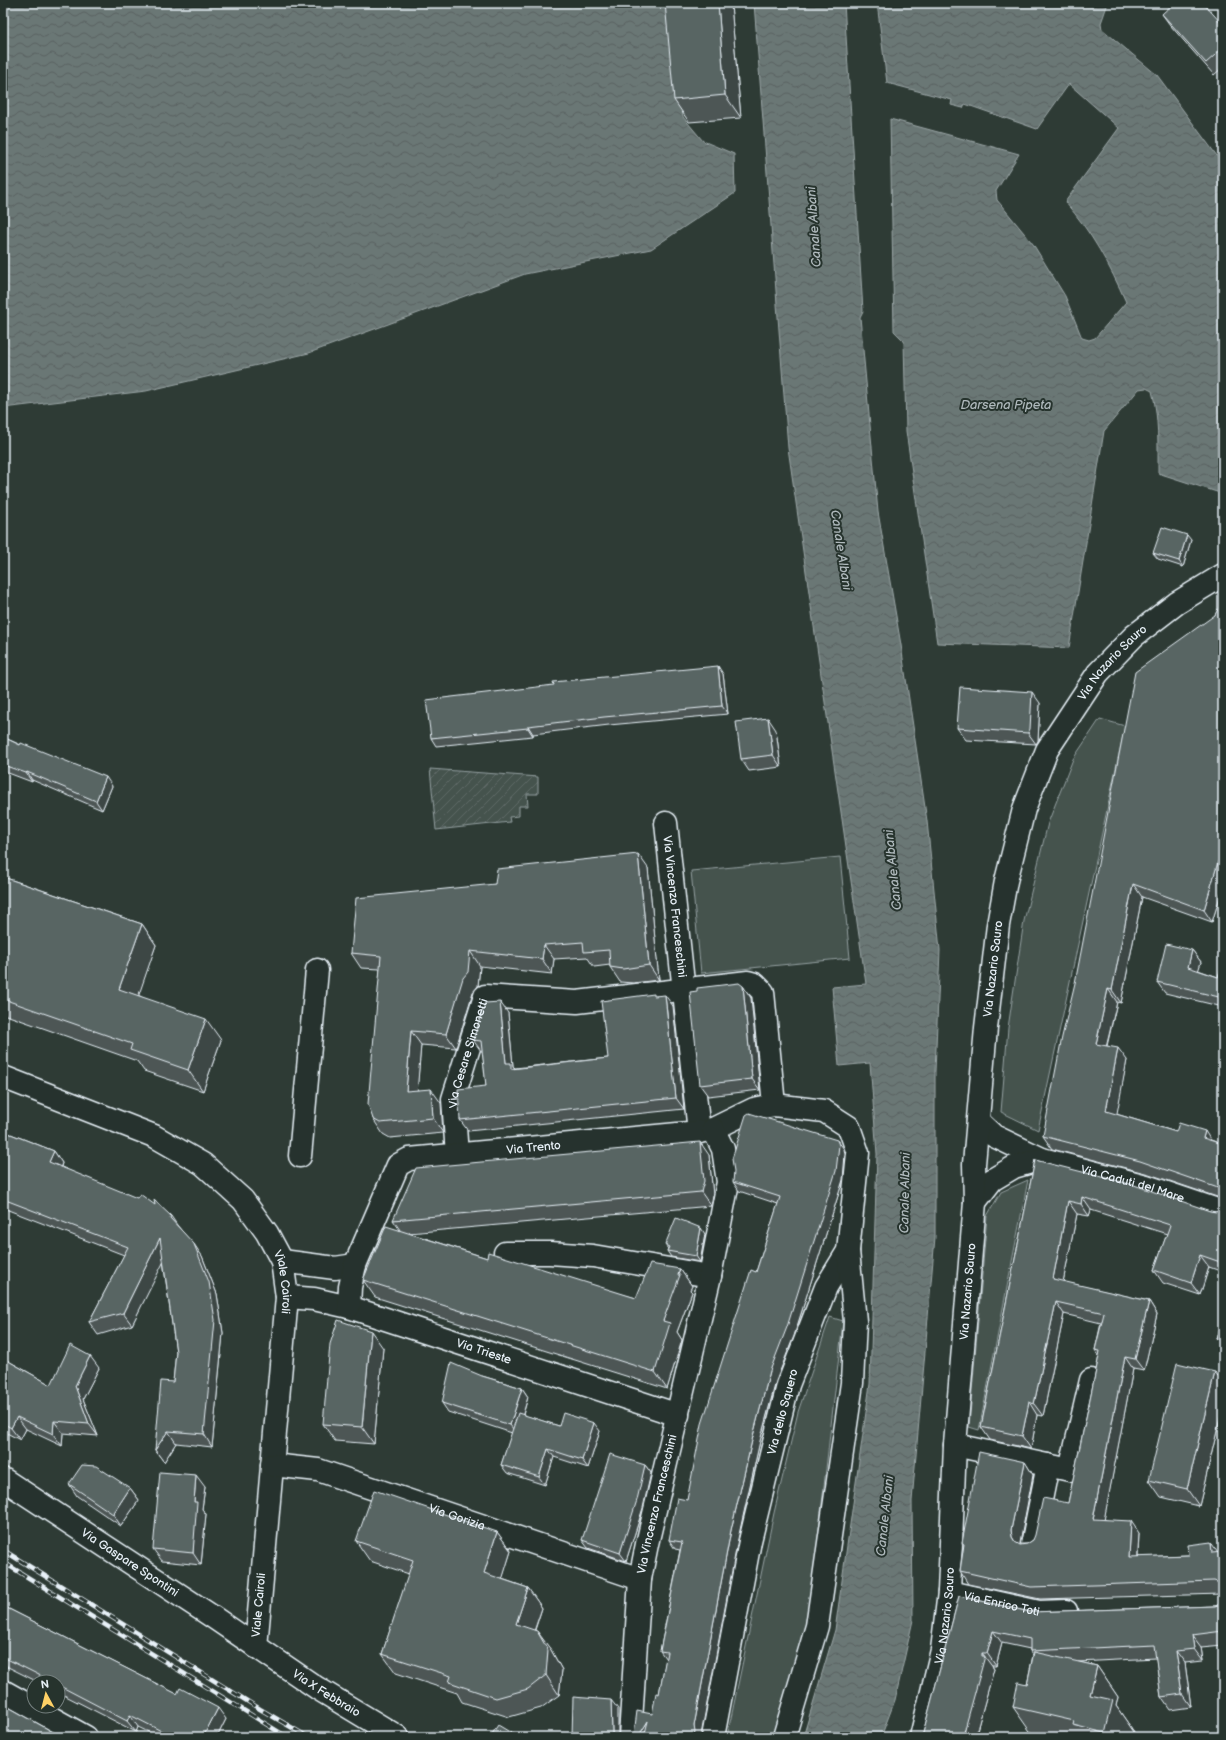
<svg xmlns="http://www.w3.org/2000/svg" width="1226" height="1740" font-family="'Balsamiq Sans',sans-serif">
  <defs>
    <pattern id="garden-furrows" width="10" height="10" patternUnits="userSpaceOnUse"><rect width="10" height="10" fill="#45524e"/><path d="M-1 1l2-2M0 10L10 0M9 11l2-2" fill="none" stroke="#606b68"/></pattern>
    <pattern id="water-waves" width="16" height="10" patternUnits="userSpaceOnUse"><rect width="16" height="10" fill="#6b7775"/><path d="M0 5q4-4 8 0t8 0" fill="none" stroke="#586060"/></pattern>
  </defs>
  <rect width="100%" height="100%" fill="#2e3b35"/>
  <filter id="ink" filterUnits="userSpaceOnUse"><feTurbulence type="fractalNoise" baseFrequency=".025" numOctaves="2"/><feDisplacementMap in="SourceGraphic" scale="8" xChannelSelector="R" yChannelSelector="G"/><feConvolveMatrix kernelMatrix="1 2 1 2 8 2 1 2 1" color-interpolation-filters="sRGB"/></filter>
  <g filter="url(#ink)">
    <g fill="#45524e" stroke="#96a2a3">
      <path d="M1100,719L1125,726L1038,1130L1001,1112L1008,1028L1024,921L1048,823L1073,759Z"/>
      <path d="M840,857L850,958L701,973L691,871Z"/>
      <path d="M1028,1180L979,1430L969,1427L987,1216L1001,1192Z"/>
      <path d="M830,1317L843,1321L808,1625L773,1737H727L774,1513L798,1412Z"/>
    </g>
    <path fill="url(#garden-furrows)" stroke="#96a2a3" d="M430,769L538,777V794H527L528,806H519V816L509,817L510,822L436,830Z"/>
    <g fill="url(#water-waves)" stroke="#9da8a9">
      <path d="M3,3H671L683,117L703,141L734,154L735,193L651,249L525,274L309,353L146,391L3,408Z"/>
      <path d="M754,3H844L863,311L860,317L878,512L901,645L927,821L940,950L935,1072V1237L912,1501L913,1620L895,1700L881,1737H803L835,1630L870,1384L877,1154L870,1063L839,1066L832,987L866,984L788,448Z"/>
      <path d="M877,3H1108L1101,23L1102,29L1157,75L1223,164V494L1158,473C1158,446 1159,417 1152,391L1146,388L1139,389L1104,431L1069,648L937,643L906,431L904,341L894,331L890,119L1019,154L996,191L997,200L1033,244L1065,296L1082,338L1089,340L1095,338L1126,302C1110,266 1091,231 1065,202L1119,128L1069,84L1037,129L965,104L963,108L951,105L952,100L887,83Z"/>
    </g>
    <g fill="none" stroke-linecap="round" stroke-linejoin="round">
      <defs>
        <g id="minor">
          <path id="s1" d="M666,823L699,1132"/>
          <path id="s2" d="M3,1077L154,1136L203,1164L243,1200L267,1233L282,1261L287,1297L256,1647"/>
          <path id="s3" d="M978,1121L994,1136L1042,1159L1146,1186L1223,1212"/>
          <path id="s4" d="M457,1155L453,1099L485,996L577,1002L748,982L755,984L763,992L774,1105"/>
          <path d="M300,1156L317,970"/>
          <path d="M975,1202L992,1180L1014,1167L1042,1159"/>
          <path d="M505,1253H550L593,1256L710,1276"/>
          <path d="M282,1261L335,1268L355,1265"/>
          <path id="s5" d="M287,1297L314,1299L349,1307L678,1415"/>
          <path id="s6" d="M349,1307L350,1287L355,1265L398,1165L409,1159L699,1132L713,1129L754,1109L774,1105L824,1111L849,1127L858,1153L848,1251L826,1287L788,1385L750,1541L713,1737"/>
          <path d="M955,1445L1070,1470L1091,1380"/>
          <path id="s7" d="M272,1465L318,1470L640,1579"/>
          <path id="s8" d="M3,1479L213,1617L317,1688L398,1737"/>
          <path d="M1032,1545L1048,1465"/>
          <path id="s9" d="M949,1592L1039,1612L1066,1611"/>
          <path d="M3,1691L86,1737"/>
          <path id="s10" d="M630,1737L640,1579L647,1544L710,1276L728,1182L723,1149L713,1129"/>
          <path d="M784,1737L817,1626L852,1383L855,1321L848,1251"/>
          <path id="s11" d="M921,1737L942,1650L949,1592L955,1445L975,1202L974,1164L986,1028L998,925L1006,881L1024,809L1047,750L1098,673L1134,636L1177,603L1223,575"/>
        </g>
      </defs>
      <use href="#minor" stroke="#e8f1f8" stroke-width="25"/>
      <use href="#minor" stroke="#26332d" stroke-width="22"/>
      <defs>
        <g id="rail">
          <path d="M3,1550L260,1709L308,1737"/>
          <path d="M3,1562L287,1737"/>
        </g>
      </defs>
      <use href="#rail" stroke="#e8f1f8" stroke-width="4.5"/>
      <use href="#rail" stroke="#26332d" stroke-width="3" stroke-dasharray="9" stroke-linecap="butt"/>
    </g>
    <g fill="#4d5755" stroke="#e8f1f8">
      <path d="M731,5L741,118L689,122L674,100Z"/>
      <path d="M1162,14L1223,25V67L1214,75L1170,25Z"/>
      <path d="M1191,540L1183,567L1158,559L1153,553Z"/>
      <path d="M1223,600V887L1212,922L1142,897L1121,1003L1117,1002L1107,1046L1127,1060L1116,1114L1176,1132L1211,1140L1219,1143L1223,1138V1199L1149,1174L1052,1149L1043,1136L1215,615Z"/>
      <path d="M723,674L728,714L609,725L533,734V736L436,746L431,738Z"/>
      <path d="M1040,703L1038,741L1036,744L966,740L957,728Z"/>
      <path d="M776,730L781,767L749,771L741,759Z"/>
      <path d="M3,737L112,786L102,810L32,780V782L3,771Z"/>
      <path d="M648,868L659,980L633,983L620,982L610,967V965L594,967L587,957L554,959L552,974L480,966L478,986L473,992L456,1048L421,1045L417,1090L441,1103L443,1133L390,1138L383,1134L373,1119L380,969L361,968L351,953L495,884Z"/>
      <path d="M3,877L142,924L156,945L138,995L221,1040L203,1091L144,1071L137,1061L3,1014Z"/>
      <path d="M1192,950L1201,962L1198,970L1218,977L1223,963V1007L1165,993L1157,982Z"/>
      <path d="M743,986L751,998L760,1090L708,1096L700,1085Z"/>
      <path d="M656,996L673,1006L684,1109L468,1131L460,1120L486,1086L483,1051H481L473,1040L508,1013L513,1066L515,1068L608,1058Z"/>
      <path d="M3,1131L54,1151L62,1163L61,1167L171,1216L177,1225L202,1256L217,1294L223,1333L212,1447L176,1443L164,1462L155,1450L173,1382L176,1352L163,1261L132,1325L98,1335L89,1322L124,1255L3,1208Z"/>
      <path d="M844,1149L845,1154L843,1180L794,1336L776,1381L760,1441L738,1539L701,1735L634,1734L652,1714L659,1694L666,1659L660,1651L680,1550L675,1549L669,1540L687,1500L756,1272L778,1204L739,1191L733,1182Z"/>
      <path d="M709,1155L713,1195L711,1206L409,1233L487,1258L636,1298L680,1269L692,1286L690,1290L692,1292L677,1332L682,1340L667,1389L375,1297L363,1280L400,1230L393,1220Z"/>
      <path d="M1035,1160L1210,1211L1216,1212L1222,1209L1223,1208V1272L1209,1267L1200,1295L1163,1283L1154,1270L1167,1234L1091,1210L1089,1216L1077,1214L1063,1282L1149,1301L1157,1314L1144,1371L1133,1369L1104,1519L1139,1533L1138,1557L1189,1555L1223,1552V1594L1040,1599L968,1584L960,1571L963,1545L962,1543L1025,1462L1033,1475L1020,1544H1027L1033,1540L1068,1503L1099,1356L1095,1350L1101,1323L1064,1314L1043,1416L1037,1415L1031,1449L990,1440L981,1427Z"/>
      <path d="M705,1234L700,1262L671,1257L667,1251L668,1249L665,1245Z"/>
      <path d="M1223,1317V1348L1216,1338Z"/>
      <path d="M383,1348L374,1444L335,1441L323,1424Z"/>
      <path d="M3,1358L51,1385L99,1368L83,1399L98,1436L63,1433L62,1446L26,1429L20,1440L3,1431Z"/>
      <path d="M482,1376L522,1388L528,1397L523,1415L559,1426L600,1431L588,1468L554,1457L545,1485L507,1473L501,1465L512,1433L448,1412L442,1403Z"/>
      <path d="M1223,1383V1406L1199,1506L1161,1497L1149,1480Z"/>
      <path d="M645,1465L651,1473L643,1508L626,1561L588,1548L582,1540Z"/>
      <path d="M69,1484L130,1488L139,1500L121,1526L77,1496Z"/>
      <path d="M205,1487L202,1509L206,1514L201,1565L162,1561L153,1549Z"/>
      <path d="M497,1532L511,1551L502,1579L528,1588L542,1608L535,1630L551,1650L562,1670L559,1695L541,1708L509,1717L462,1702L457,1693L396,1673L382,1654L409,1574L370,1561L356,1541Z"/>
      <path d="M959,1596L1030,1612L1215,1606L1221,1604L1223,1602V1645L1201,1647L1203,1661L1185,1663L1191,1707L1170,1710L1161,1697L1156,1658L1078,1662L1097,1666L1118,1697L1116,1706L1134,1732L1133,1737H1034L1013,1707L1027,1684L1033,1655L1030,1651V1649L1002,1643L996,1666H992L994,1669L975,1737H922Z"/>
      <path d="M3,1606L226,1719L217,1737H159L138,1727L136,1732L58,1692V1682H38L8,1667L7,1668L3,1666Z"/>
    </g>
    <g fill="#3e4745" stroke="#e8f1f8">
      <path d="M718,3H730L731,5L741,118L725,95Z"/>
      <path d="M1187,535L1191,540L1183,567L1179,561Z"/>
      <path d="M718,666L723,674L728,714L722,706Z"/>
      <path d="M1032,692L1040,703L1038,741L1036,744L1028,733Z"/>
      <path d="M768,718L776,730L781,767L773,755Z"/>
      <path d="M528,726L533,734V736L528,728Z"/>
      <path d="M27,772L32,780V782L26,773Z"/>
      <path d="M106,777L112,786L102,810L96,801Z"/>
      <path d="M1223,845V887L1212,922L1204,910Z"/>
      <path d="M638,854L648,868L659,980L649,965Z"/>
      <path d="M1133,884L1142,897L1121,1003L1112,990Z"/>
      <path d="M142,924L156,945L134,1009L119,989Z"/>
      <path d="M544,945L554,959L552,974L542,959Z"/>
      <path d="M1192,950L1201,962L1196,978L1188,967Z"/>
      <path d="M470,951L480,966L478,986L473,992L456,1048L446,1034Z"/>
      <path d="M743,986L751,998L760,1090L752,1079Z"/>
      <path d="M1108,989L1117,1002L1104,1056L1096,1044Z"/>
      <path d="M665,995L673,1006L684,1109L676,1098Z"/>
      <path d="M500,1002L508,1013L513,1066L518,1074L519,1080L506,1063Z"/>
      <path d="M206,1019L221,1040L203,1091L188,1070Z"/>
      <path d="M411,1031L421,1045L416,1106L406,1091Z"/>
      <path d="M1118,1048L1127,1060L1115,1124L1106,1111Z"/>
      <path d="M431,1089L441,1103L443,1133L433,1118Z"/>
      <path d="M1205,1131L1213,1144L1203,1138Z"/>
      <path d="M837,1140L844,1149L845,1154L843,1180L794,1336L776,1381L760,1441L738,1539L701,1735V1737H694V1726L731,1530L754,1432L770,1371Z"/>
      <path d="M700,1142L709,1155L713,1195L711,1206L701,1192Z"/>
      <path d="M54,1151L62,1163L58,1175L49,1162Z"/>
      <path d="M1082,1197L1091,1210L1089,1216L1081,1204Z"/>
      <path d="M1068,1201L1077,1214L1061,1292L1053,1279Z"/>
      <path d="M701,1228L705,1234L700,1262L696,1256Z"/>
      <path d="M160,1238L169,1251L132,1325L123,1313Z"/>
      <path d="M194,1244L202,1256L217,1294L223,1333L212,1447L204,1434Z"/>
      <path d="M1200,1255L1209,1267L1200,1295L1191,1283Z"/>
      <path d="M680,1269L692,1286L690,1290L692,1292L677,1332L682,1340L667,1389L655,1372L663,1321Z"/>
      <path d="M1149,1301L1157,1314L1144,1371L1135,1359Z"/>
      <path d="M1056,1302L1064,1314L1043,1416L1034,1404Z"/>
      <path d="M371,1331L383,1348L374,1444L362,1427Z"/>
      <path d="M90,1356L99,1368L83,1399L98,1436L89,1424L75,1386Z"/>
      <path d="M1125,1357L1133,1369L1102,1531L1093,1519Z"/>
      <path d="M1215,1372L1223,1383V1406L1199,1506L1187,1489Z"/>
      <path d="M522,1388L528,1397L517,1434L510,1425Z"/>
      <path d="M1029,1402L1037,1415L1031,1449L1022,1436Z"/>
      <path d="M17,1417L26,1429L20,1440L11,1428Z"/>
      <path d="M54,1421L63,1433L62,1446L53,1434Z"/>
      <path d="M594,1423L600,1431L588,1468L582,1460Z"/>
      <path d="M168,1431L176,1443L164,1462L155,1450Z"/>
      <path d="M548,1449L554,1457L545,1485L539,1477Z"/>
      <path d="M1025,1462L1033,1475L1020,1543V1549L1012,1537L1011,1530Z"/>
      <path d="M645,1465L651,1473L643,1508L626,1561L620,1553Z"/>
      <path d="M196,1475L205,1487L202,1509L206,1514L201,1565L193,1553L194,1502Z"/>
      <path d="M130,1488L139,1500L121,1526L113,1514Z"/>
      <path d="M1131,1521L1139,1533L1137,1570L1129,1557Z"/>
      <path d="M497,1532L511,1551L498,1593L484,1573Z"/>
      <path d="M1211,1542L1219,1555L1212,1553Z"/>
      <path d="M528,1588L542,1608L530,1643L516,1624Z"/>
      <path d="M537,1631L551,1650L562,1670L559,1695L546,1675Z"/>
      <path d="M993,1631L1002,1643L996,1666L987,1653Z"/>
      <path d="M1192,1635L1201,1647L1203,1661L1194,1649Z"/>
      <path d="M1176,1651L1185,1663L1191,1707L1182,1694Z"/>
      <path d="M982,1653L994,1669L975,1737H964L963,1736Z"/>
      <path d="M3,1660L8,1667L7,1668L3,1662Z"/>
      <path d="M1097,1666L1118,1697L1116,1706L1134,1732L1133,1737H1108L1105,1733L1090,1695Z"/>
      <path d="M611,1700L618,1709V1737H615L612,1733Z"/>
      <path d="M218,1708L226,1719L217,1737H203Z"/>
      <path d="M130,1715L138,1727L136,1732L127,1721Z"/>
      <path d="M648,1721L650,1737H638Z"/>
    </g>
    <g fill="#596563" stroke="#e8f1f8">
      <path d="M665,3H718L725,95L674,100Z"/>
      <path d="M1174,3H1203L1223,25V48L1206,63L1162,14Z"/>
      <path d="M1162,527L1187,535L1179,561L1153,553Z"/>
      <path d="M1223,600V845L1204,910L1133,884L1112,990L1108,989L1096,1044L1118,1048L1106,1111L1176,1132L1179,1123L1205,1131L1203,1138L1219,1143L1222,1138H1223V1191L1218,1188L1140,1161L1043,1136L1062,1037L1075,983L1135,672L1215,615Z"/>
      <path d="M718,666L722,706L604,717L528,726V728L431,738L426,700L554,685L553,682Z"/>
      <path d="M960,687L1032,692L1030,729L1028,733L957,728Z"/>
      <path d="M768,718L773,755L741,759L736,722Z"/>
      <path d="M3,737L20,745L21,743L106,777L96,801L27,772L26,773L3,765Z"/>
      <path d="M638,854L649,965L623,969L610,967L609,950L584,952L583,942L544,945L542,959L470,951L468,972L463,978L446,1034L411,1031L406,1091L431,1089L433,1118L380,1123L373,1119L368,1104L381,956L351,953L356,898L495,884L497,869Z"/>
      <path d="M3,877L142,924L119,989L206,1019L188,1070L130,1050L132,1044L3,999Z"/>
      <path d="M1166,944L1192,950L1188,967L1218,977L1223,963V998L1157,982Z"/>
      <path d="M739,983L743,986L752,1079L700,1085L690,992L697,991V988Z"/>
      <path d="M654,994V996L665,995L676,1098L460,1120L458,1089L486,1086L481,1041L473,1040L485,1003L500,1002L506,1063H511V1069L608,1058L601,1001Z"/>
      <path d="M749,1113L837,1140L839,1145L836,1171L787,1327L770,1371L754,1432L731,1530L694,1726L695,1732L694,1737H644L648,1721L638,1737H631L634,1734L637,1711L652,1714L656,1693L659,1694L667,1652L660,1651L682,1542L669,1540L677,1498L687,1500L702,1424L751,1270L756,1272L780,1197L733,1182L734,1171L732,1159L746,1115Z"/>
      <path d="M3,1131L54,1151L49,1162L137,1198L140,1194L155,1205L154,1200L171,1216L170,1218L194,1244L209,1282L215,1320L204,1434L168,1431L155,1450L161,1381L173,1382L176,1352L160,1238L123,1313L89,1322L128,1247L3,1199Z"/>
      <path d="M700,1142L704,1181L701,1192L393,1220L416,1168Z"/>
      <path d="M1035,1160L1134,1185L1210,1211L1216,1212L1222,1209L1223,1208V1263L1200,1255L1191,1283L1154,1270L1170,1225L1082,1197L1081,1204L1068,1201L1053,1279L1149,1301L1135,1359L1125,1357L1093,1519L1131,1521L1129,1557L1189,1555L1188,1545L1211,1542L1212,1553L1223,1552V1585L1220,1583L1214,1581L1031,1587L960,1571L964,1544L962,1543L979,1452L1025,1462L1011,1530L1012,1537L1015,1542L1020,1545L1027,1544L1033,1540L1035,1535L1043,1498L1068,1503L1100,1351L1095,1350L1104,1313L1056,1302L1034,1404L1029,1402L1022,1436L981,1427Z"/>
      <path d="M676,1218L701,1228L696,1256L667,1251L669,1247L665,1245Z"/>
      <path d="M386,1226L487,1258L488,1252L636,1298L650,1264L680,1269L678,1275H680L663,1321L670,1323L655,1372L363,1280Z"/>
      <path d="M1223,1317V1340L1216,1338Z"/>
      <path d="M338,1320L371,1331L362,1427L323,1424L330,1344Z"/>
      <path d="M70,1345L90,1356L75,1386L89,1424L54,1421L53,1434L17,1417L11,1428L3,1423V1358L51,1385Z"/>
      <path d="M451,1363L482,1376L522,1388L510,1425L442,1403Z"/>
      <path d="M1177,1363L1215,1372L1187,1489L1149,1480Z"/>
      <path d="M518,1413L559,1426L563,1413L594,1423L582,1460L548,1449L539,1477L501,1465Z"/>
      <path d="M610,1454L645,1465L637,1500L620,1553L582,1540Z"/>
      <path d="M82,1465L96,1466L130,1488L113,1514L69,1484Z"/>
      <path d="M160,1472L196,1475L194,1502H197L193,1553L153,1549Z"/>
      <path d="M374,1490L497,1532L484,1573L528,1588L516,1624L537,1631L548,1650L546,1675L528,1689L496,1698L449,1682L451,1676L382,1654L413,1560L356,1541Z"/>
      <path d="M959,1596L1030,1612L1215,1606L1221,1604L1223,1602V1631L1192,1635L1194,1649L1176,1651L1182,1694L1161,1697L1154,1645L1030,1651V1639L993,1631L987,1653H982V1656H985L963,1736H966V1737H922Z"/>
      <path d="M3,1606L177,1694L180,1688L218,1708L203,1737H173L130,1715L127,1721L58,1685V1682H53L3,1657Z"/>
      <path d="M1034,1652L1097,1666L1090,1695L1113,1700L1105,1733L1073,1725L1074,1721L1013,1707L1018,1682L1027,1684Z"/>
      <path d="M573,1697L611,1700L612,1733L616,1737H572Z"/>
      <path d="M3,1704L19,1713L62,1737H3Z"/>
      <path d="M498,1725L518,1737H490Z"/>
    </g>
  </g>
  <g text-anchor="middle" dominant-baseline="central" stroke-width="4" stroke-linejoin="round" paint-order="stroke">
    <g font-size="12" fill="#e8f1f8" stroke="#26332d">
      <text stroke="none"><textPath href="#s11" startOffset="1109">Via Nazario Sauro</textPath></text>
      <text stroke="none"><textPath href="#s1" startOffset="84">Via Vincenzo Franceschini</textPath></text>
      <text stroke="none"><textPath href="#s11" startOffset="773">Via Nazario Sauro</textPath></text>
      <text stroke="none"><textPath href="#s4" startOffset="104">Via Cesare Simonetti</textPath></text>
      <text stroke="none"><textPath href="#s6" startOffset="289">Via Trento</textPath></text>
      <text stroke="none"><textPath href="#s3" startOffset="169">Via Caduti del Mare</textPath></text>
      <text stroke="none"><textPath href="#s2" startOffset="366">Viale Cairoli</textPath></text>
      <text stroke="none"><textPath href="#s11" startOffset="449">Via Nazario Sauro</textPath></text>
      <text stroke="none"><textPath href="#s5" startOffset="205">Via Trieste</textPath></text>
      <text transform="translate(783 1412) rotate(-75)">Via dello Squero</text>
      <text stroke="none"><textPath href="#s10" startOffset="235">Via Vincenzo Franceschini</textPath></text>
      <text stroke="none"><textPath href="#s7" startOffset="193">Via Gorizia</textPath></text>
      <text stroke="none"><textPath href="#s8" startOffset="152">Via Gaspare Spontini</textPath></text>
      <text stroke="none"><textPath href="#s9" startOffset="54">Via Enrico Toti</textPath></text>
      <text transform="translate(259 1605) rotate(-85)">Viale Cairoli</text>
      <text stroke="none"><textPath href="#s11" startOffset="124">Via Nazario Sauro</textPath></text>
      <text stroke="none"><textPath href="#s8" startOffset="388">Via X Febbraio</textPath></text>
    </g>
    <g font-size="13" font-style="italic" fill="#b0babd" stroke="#26332d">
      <text transform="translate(814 227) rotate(-94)">Canale Albani</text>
      <text x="1006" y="405">Darsena Pipeta</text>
      <text transform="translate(841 550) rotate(81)">Canale Albani</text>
      <text transform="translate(893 870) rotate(-96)">Canale Albani</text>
      <text transform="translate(905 1193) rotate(-89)">Canale Albani</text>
      <text transform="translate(885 1516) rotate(-84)">Canale Albani</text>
    </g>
  </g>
  <rect width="1226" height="1740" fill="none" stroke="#26332d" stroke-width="16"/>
  <rect x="8" y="8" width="1210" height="1724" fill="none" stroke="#e8f1f8" stroke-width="1.5" filter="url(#ink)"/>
  <g transform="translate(46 1694) rotate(353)"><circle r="19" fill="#26332d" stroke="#747f7e"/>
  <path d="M0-3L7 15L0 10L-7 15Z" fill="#ffd166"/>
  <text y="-6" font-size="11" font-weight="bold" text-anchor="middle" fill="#e8f1f8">N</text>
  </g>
</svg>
